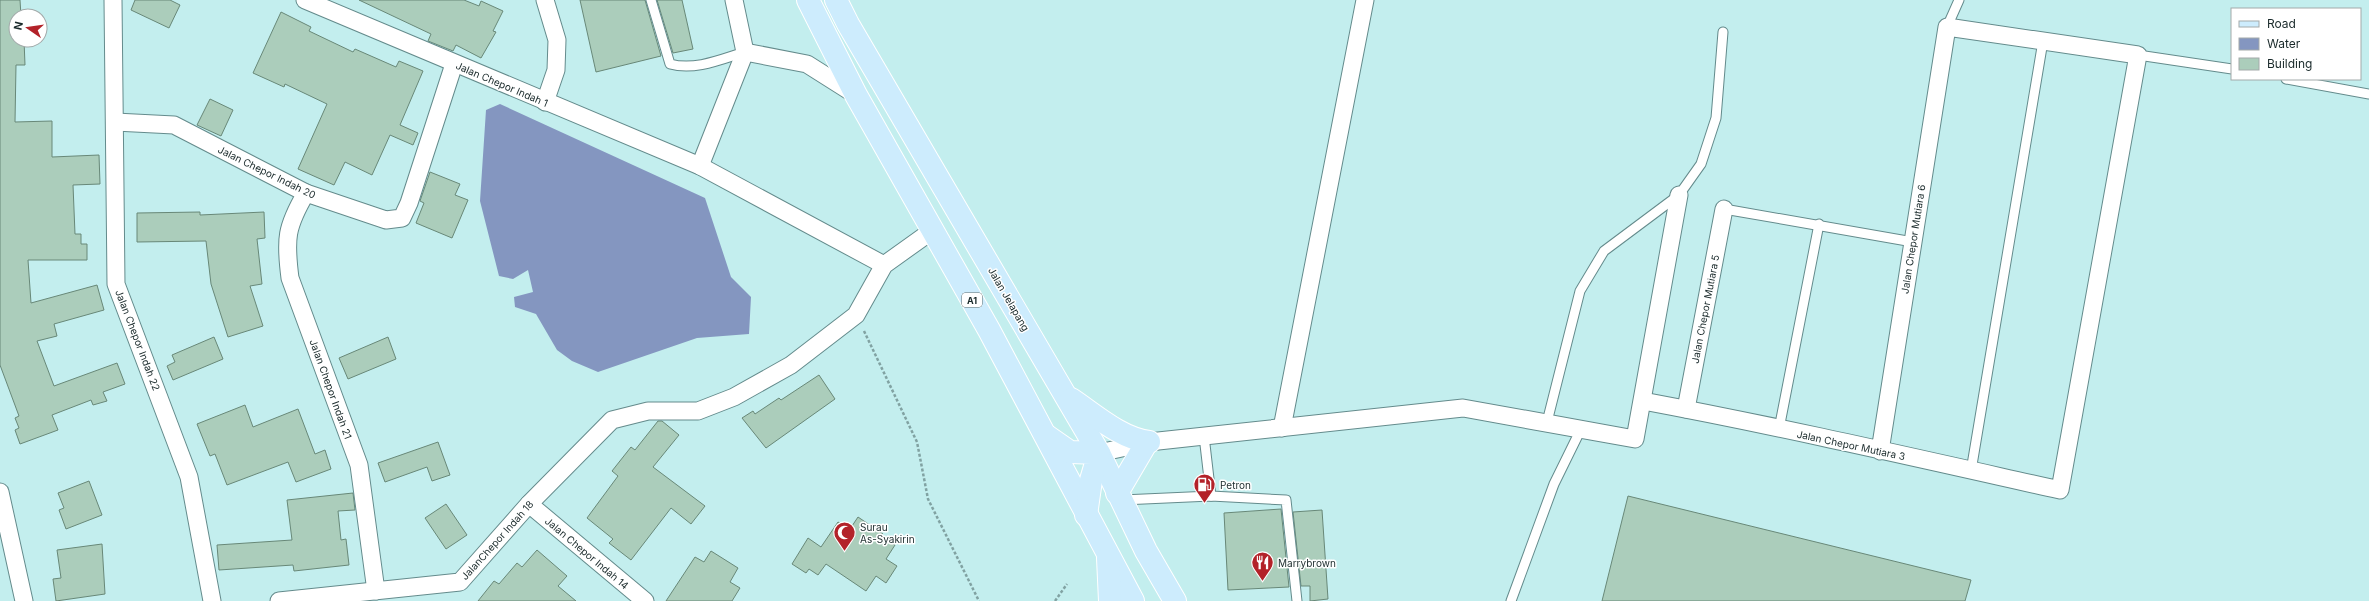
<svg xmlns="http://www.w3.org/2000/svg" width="2369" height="601" font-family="Inter,sans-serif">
  <rect width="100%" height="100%" fill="#c3eeee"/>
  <path fill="#8496c0" d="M500,104L705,198L731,277L751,297L749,334L697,338L598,372L572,361L557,350L536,314L515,307L514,297L533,292L528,270L513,279L499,276L480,201L486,110Z"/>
  <g fill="#abcdbb" stroke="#688878">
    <path d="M0,0H20L21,16H16V40H24L25,65H16L15,122L52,121V157L99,155L100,184L73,185L75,234H81V244H87V260H28L31,303L97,285L104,310L54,324L57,336L37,341L54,386L117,363L125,384L103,392L107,401L93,405L91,400L52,415L58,430L20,444L15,430L19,428L15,418L19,416L0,365Z"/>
    <path d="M135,0H170L180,5L169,28L131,10Z"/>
    <path d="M359,0H464L479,6L481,1L503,11L493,31L496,32L481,58L456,45L453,51L428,41L431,34Z"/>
    <path d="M580,0H645L661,56L596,72Z"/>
    <path d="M657,0H682L693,49L673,53Z"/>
    <path d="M281,12L311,27L309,31L353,52L355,49L396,67L399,61L423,71L400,125L418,133L413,145L390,135L372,175L345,162L334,185L298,169L327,104L285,84L284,87L253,73Z"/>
    <path d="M210,99L233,110L221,136L197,125Z"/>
    <path d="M430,172L460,184L455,195L468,200L452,238L416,223L424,203L420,201Z"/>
    <path d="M200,212V215L264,212L265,238L257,239L262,284L250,286L263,326L228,337L211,284L206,241L137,242V213Z"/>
    <path d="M214,337L223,359L173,380L167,366L175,362L172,355Z"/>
    <path d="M388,337L396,359L348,379L339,358Z"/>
    <path d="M819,375L835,399L766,448L742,418L753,411L755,414L779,398L781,400Z"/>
    <path d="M245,405L253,427L298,409L315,454L325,450L331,469L296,482L288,462L227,485L215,454L210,456L197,424Z"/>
    <path d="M658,421H662L679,435L653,467L705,506L691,524L671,508L631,560L609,543L613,539L587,518L618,476L612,471L631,447L635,450Z"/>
    <path d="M438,442L450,475L432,481L427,467L385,482L378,463Z"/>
    <path d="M89,481L102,515L66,529L59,510L64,508L58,493Z"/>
    <path d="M353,493L355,510L338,511L341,540L346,539L349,565L294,571L293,565L219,570L217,545L292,540L287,500Z"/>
    <path d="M1628,496L1971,580L1965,601H1602Z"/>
    <path d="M446,504L467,535L446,549L425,518Z"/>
    <path d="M1281,509L1289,587L1228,590L1224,513Z"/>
    <path d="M1322,510L1328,599L1310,601V586H1301L1293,512Z"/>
    <path d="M858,517L883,534L881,536L895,545L886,559L897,566L886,583L876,576L866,591L826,564L818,575L809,569L806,573L792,564L808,538L821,547L838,522L850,529Z"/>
    <path d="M102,544L105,594L56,601L53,579L61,578L57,550Z"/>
    <path d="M537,550L567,576L558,586L576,601H478L494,581L499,584L517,563L522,567Z"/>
    <path d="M711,551L738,568L730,582L740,588L732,601H666L695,557L704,562Z"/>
  </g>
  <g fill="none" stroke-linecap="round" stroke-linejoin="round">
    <defs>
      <g id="lane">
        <path d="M651,0L670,64C695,71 722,59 745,52"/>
        <path d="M1947,27L1959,0"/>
        <path d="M2138,55L2232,69"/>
        <path d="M2286,79L2369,94"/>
        <path d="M1724,209L1913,242"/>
        <path d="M1547,422L1580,291L1604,251L1679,195L1701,164L1716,118L1723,32"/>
        <path d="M1779,429L1819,224"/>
        <path d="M1204,436L1211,496"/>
        <path d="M1971,471L2043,41"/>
        <path d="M1122,500L1211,496L1286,500L1297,601"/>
        <path d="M1511,601L1554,484L1581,429"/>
      </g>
      <g id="street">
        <path d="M113,0L116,284L189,477L212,601"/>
        <path d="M305,0L700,166L884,265"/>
        <path d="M745,52L807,64L856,95"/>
        <path d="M545,102L556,70L557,40L545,0"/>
        <path d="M115,122L174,125L306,193L386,220L402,218L409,203L454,64"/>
        <path d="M700,166L745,52L734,0"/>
        <path d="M306,193C286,227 285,239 290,278L359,465L376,591"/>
        <path d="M1643,401C1782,427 1921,459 2060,490L2138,55L1947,27L1880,451"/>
        <path d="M1686,409L1724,209"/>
        <path d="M1282,428L1365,0"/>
        <path d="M1099,453L1149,442L1463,408L1635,439L1679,195"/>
        <path d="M0,492L24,601"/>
        <path d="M529,504L645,601"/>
        <path d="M279,601L460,582L529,504L612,420L648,411H698L734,397L791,365L856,315L884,265L933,230"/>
      </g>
      <g id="primary">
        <path d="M808,0L856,95L989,330L1133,601"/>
        <path d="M836,0L848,24L1099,453L1146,551L1175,601"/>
        <path d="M1071,399C1095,415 1120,438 1149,442"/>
        <path d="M1047,436L1070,452L1099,453L1091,480L1086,515"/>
        <path d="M1117,493L1147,442"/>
        <path d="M1108,558L1110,601"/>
      </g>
    </defs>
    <use href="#lane" stroke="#648b8c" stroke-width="11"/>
    <use href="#street" stroke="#648b8c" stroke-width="19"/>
    <use href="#primary" stroke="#fff" stroke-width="24"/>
    <g stroke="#81a2a2" stroke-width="2.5" stroke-dasharray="3 2" stroke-linecap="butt">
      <path d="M864,331L917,442L928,499L979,601"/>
      <path d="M1055,601L1067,584"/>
    </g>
    <use href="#lane" stroke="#fff" stroke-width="9"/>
    <use href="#street" stroke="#fff" stroke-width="17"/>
    <use href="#primary" stroke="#cdecfd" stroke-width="22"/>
  </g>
  <defs>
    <symbol id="fuel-pin" viewBox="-11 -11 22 30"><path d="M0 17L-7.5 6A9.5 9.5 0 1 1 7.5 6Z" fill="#b32229" stroke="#fff"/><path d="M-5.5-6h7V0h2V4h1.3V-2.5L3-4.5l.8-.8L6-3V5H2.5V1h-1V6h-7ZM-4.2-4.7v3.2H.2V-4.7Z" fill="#fff"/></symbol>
    <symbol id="mosque-pin" viewBox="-11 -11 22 30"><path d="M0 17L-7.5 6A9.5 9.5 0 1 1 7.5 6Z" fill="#b32229" stroke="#fff"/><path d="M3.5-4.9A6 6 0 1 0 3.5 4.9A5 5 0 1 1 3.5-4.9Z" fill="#fff"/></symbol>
    <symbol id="restaurant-pin" viewBox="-11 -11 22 30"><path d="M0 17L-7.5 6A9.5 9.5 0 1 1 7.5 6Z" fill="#b32229" stroke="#fff"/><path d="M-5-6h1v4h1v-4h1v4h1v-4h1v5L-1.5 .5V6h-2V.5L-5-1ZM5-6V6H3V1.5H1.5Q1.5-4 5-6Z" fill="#fff"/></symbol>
  </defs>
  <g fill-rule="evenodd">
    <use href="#fuel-pin" x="1192" y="472" width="25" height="34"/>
    <use href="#mosque-pin" x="832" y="520" width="25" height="34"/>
    <use href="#restaurant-pin" x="1250" y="550" width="25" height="34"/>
  </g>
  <g text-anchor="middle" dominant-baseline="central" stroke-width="3" stroke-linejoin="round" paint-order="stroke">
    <rect fill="#fff" stroke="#5f6a6b" stroke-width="1" x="962" y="293" width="20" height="14" rx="3"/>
    <g font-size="9" font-weight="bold" fill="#1a2a2b">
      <text x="972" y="300">A1</text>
    </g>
    <g font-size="10" fill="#1a2a2b" stroke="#fff">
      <text transform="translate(502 84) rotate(23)">Jalan Chepor Indah 1</text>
      <text transform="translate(267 172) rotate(26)">Jalan Chepor Indah 20</text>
      <text transform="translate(1913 239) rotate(-81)">Jalan Chepor Mutiara 6</text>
      <text transform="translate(1009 299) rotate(60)">Jalan Jelapang</text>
      <text transform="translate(1705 309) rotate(-79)">Jalan Chepor Mutiara 5</text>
      <text transform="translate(138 340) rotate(69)">Jalan Chepor Indah 22</text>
      <text transform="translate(331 389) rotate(70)">Jalan Chepor Indah 21</text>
      <text transform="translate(1851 445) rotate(12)">Jalan Chepor Mutiara 3</text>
      <text transform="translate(497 540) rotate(-48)">JalanChepor Indah 18</text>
      <text transform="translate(587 553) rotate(40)">Jalan Chepor Indah 14</text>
    </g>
    <g font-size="10" fill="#1a2a2b" stroke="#fff" text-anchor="start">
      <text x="1220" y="485">Petron</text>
      <text x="860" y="527">Surau<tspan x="860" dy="12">As-Syakirin</tspan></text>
      <text x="1278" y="563">Marrybrown</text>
    </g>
  </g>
  <rect x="2231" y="8" width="130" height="72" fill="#ffffff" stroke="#a3aaaa"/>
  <rect x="2239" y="21" width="20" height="6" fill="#cdecfd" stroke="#a3aaaa"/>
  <text x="2267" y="28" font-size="12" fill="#1a2a2b">Road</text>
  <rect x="2239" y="38" width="20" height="12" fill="#8496c0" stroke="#a3aaaa"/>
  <text x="2267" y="48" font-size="12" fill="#1a2a2b">Water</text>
  <rect x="2239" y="58" width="20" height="12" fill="#abcdbb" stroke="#a3aaaa"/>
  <text x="2267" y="68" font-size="12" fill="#1a2a2b">Building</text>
  <g transform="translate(28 28) rotate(283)"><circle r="19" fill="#ffffff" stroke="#a3aaaa"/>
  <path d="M0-3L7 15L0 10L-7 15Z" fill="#b32229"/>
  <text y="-6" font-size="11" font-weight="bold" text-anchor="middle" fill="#1a2a2b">N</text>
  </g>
</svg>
